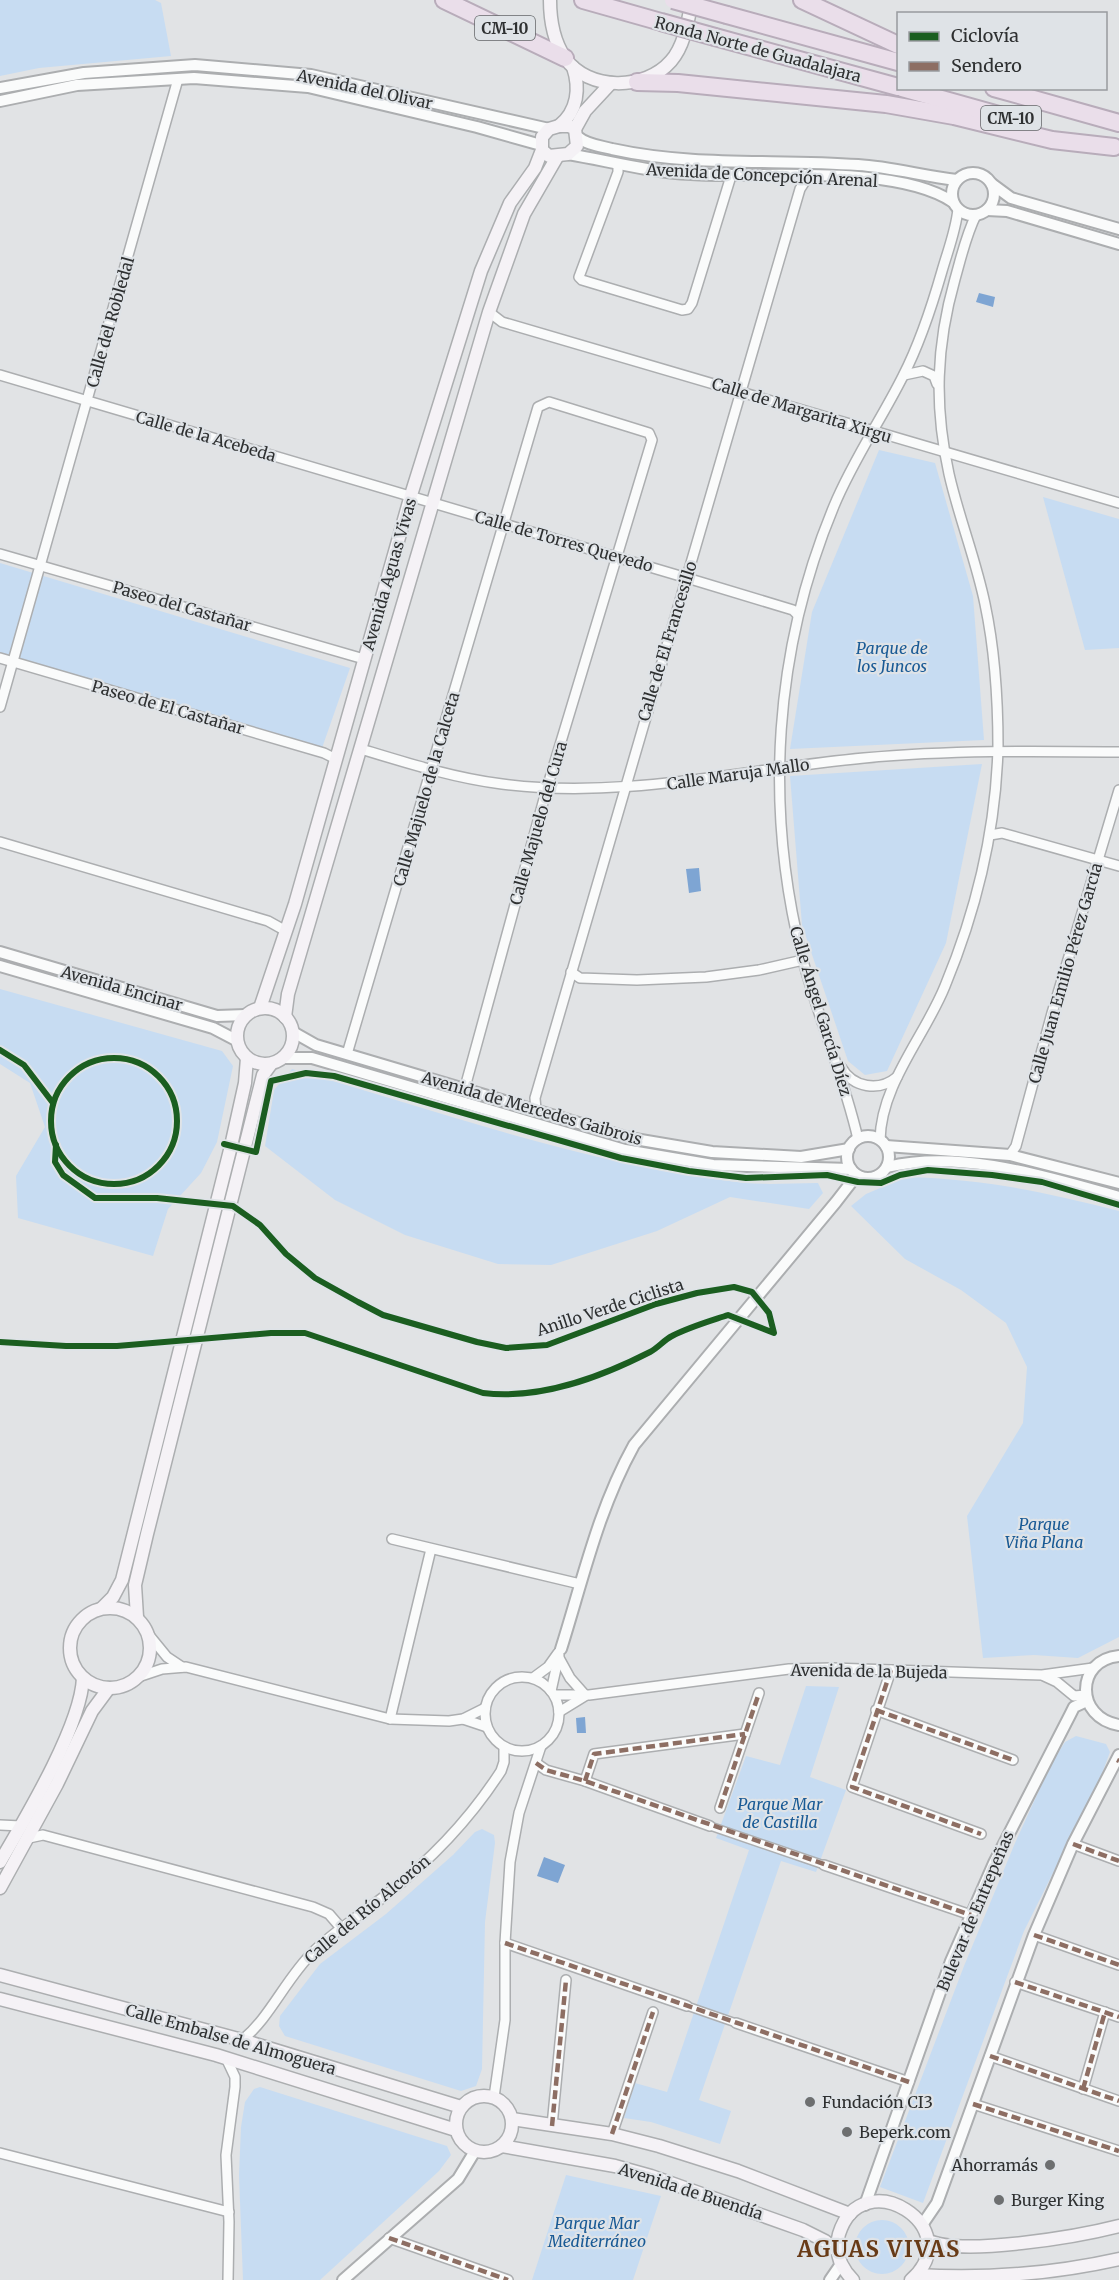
<svg xmlns="http://www.w3.org/2000/svg" width="1119" height="2280" font-family="Merriweather,serif">
  <rect width="100%" height="100%" fill="#e1e3e5"/>
  <g fill="#c7dcf2">
    <path d="M0,0H155L161,3L171,56L39,68L0,76Z"/>
    <path d="M879,450L935,463L973,596L984,740L790,749L812,612Z"/>
    <path d="M1043,497L1119,519V648L1085,650Z"/>
    <path d="M0,563L350,668L322,748L0,653Z"/>
    <path d="M982,764L946,943L887,1071L865,1075L848,1061L802,925L790,776Z"/>
    <path d="M0,989L222,1051L233,1066L217,1142L201,1173L168,1209L153,1256L18,1218L16,1176L45,1127L30,1083L0,1064Z"/>
    <path d="M292,1069C441,1112 590,1166 745,1183C769,1185 794,1183 818,1183L823,1193L809,1209L730,1197L657,1231L551,1265L498,1264L405,1235L335,1200L265,1146L274,1090Z"/>
    <path d="M906,1177C985,1179 1044,1192 1119,1211V1637L1078,1658L1034,1655L983,1658L967,1516L1023,1423L1027,1367L1006,1323L961,1290L905,1259L851,1206L866,1194Z"/>
    <path d="M806,1686L839,1687L810,1777L846,1790L816,1872L781,1861L699,2100L731,2111L720,2144L651,2122L624,2118L635,2083L667,2092L749,1850L716,1838L746,1756L780,1765Z"/>
    <path d="M1076,1736L1106,1744L1110,1752L1100,1779L1024,1931L923,2203L880,2187L964,1966L1015,1843L1052,1762L1065,1742Z"/>
    <path d="M482,1829L494,1835L495,1843L485,1922L482,2069L476,2086L461,2091L285,2036L279,2026L280,2016L320,1964L386,1914L453,1855L475,1832Z"/>
    <path d="M260,2087L447,2146L451,2155L439,2171L320,2280H243L239,2175L241,2127L245,2102L254,2089Z"/>
    <path d="M566,2175L661,2196L633,2280H532Z"/>
    <circle cx="882" cy="2247" r="27"/>
  </g>
  <g fill="#7ea5d3">
    <path d="M979,293L995,297L993,307L976,302Z"/>
    <path d="M699,868L701,891L689,893L686,869Z"/>
    <path d="M585,1717L586,1733H577L576,1718Z"/>
    <path d="M544,1857L565,1865L558,1883L537,1876Z"/>
  </g>
  <g fill="none" stroke-linecap="round" stroke-linejoin="round">
    <defs>
      <g id="pedestrian">
        <path d="M710,1826L824,1865"/>
        <path d="M687,2006L736,2023"/>
      </g>
      <g id="minor">
        <path d="M618,165V172L579,277L582,280L682,310L688,309L692,303L731,176"/>
        <path d="M489,312L502,322L1119,503"/>
        <path d="M0,375L687,578L793,610L798,615"/>
        <path d="M904,375L923,371L934,376L937,384"/>
        <path d="M0,554L364,659"/>
        <path d="M0,658L324,753L336,759"/>
        <path d="M0,707L178,79"/>
        <path d="M361,749C407,763 454,778 502,784C623,800 744,769 864,758C949,750 1034,751 1119,752"/>
        <path d="M990,835L1002,833L1119,866"/>
        <path d="M0,842L268,921L286,931"/>
        <path d="M571,972L580,978L637,980L706,977L759,970L803,960"/>
        <path d="M347,1054L538,407L549,402L649,433L652,440L547,788L467,1080L468,1091"/>
        <path d="M841,1067C853,1088 879,1092 897,1077"/>
        <path d="M536,1110L535,1098L800,189L809,175"/>
        <path d="M858,1139C844,1077 818,1018 802,957C764,806 774,650 834,506C853,460 881,420 903,376C920,343 932,306 942,271C948,250 956,230 958,209"/>
        <path d="M880,1140C881,1084 925,1036 945,986C976,911 996,829 998,747C998,699 995,651 985,604C976,560 959,518 949,474C934,406 936,346 955,279C961,258 966,235 976,215"/>
        <path d="M1010,1155L1016,1146L1052,1013L1119,790"/>
        <path d="M392,1539L580,1584"/>
        <path d="M149,1635L167,1657L182,1667"/>
        <path d="M559,1658L570,1678L585,1695"/>
        <path d="M891,1670L852,1787L981,1834"/>
        <path d="M1044,1676L1057,1682L1074,1696L1086,1695"/>
        <path d="M138,1677L162,1669L186,1667L390,1719L449,1721L463,1719L485,1708"/>
        <circle cx="522" cy="1714" r="37"/>
        <path d="M533,1678L548,1667L558,1653"/>
        <path d="M551,1691L559,1655"/>
        <path d="M555,1695H589L789,1669L832,1668L1042,1675L1093,1668"/>
        <path d="M876,1710L1013,1760"/>
        <path d="M559,1712L585,1696"/>
        <path d="M390,1719L431,1549"/>
        <path d="M463,1719L487,1727"/>
        <path d="M536,1763L546,1770L585,1781L710,1826"/>
        <path d="M585,1781L594,1754L745,1734"/>
        <path d="M720,1808L759,1693"/>
        <path d="M0,1825L21,1826"/>
        <path d="M29,1838L43,1835L313,1907L329,1914L341,1928"/>
        <path d="M1073,1844L1119,1861"/>
        <path d="M824,1865L971,1915"/>
        <path d="M1034,1935L1119,1965"/>
        <path d="M505,1943L687,2006"/>
        <path d="M1015,1982L1119,2017"/>
        <path d="M736,2023L909,2082"/>
        <path d="M242,2040C270,2018 286,1978 314,1951C336,1930 362,1914 386,1895C431,1860 470,1819 501,1771L504,1762V1747"/>
        <path d="M990,2056L1119,2101"/>
        <path d="M226,2058L235,2077V2087L226,2155L229,2222L228,2280"/>
        <path d="M1083,2089L1105,2012"/>
        <path d="M494,2097L505,2020V1943L510,1862L519,1813L541,1746"/>
        <path d="M973,2104L1119,2151"/>
        <path d="M552,2126L566,1980"/>
        <path d="M612,2134L653,2012"/>
        <path d="M0,2153L229,2212"/>
        <path d="M389,2238L508,2280"/>
      </g>
      <g id="tertiary">
        <path d="M0,88L84,73L195,65L311,75L549,129"/>
        <path d="M0,101L77,85L194,78L308,87L477,127L541,145"/>
        <path d="M578,137C587,145 601,146 612,149C694,167 775,159 858,165C891,167 923,176 957,180"/>
        <path d="M568,154C609,161 649,172 691,174C762,179 894,163 953,202"/>
        <circle cx="973" cy="194" r="21"/>
        <path d="M992,184L1011,198L1119,229"/>
        <path d="M987,210L1007,211L1119,244"/>
        <path d="M0,952L217,1016L246,1015"/>
        <path d="M0,966L213,1028L236,1040"/>
        <path d="M293,1032L316,1045L629,1138L712,1152L801,1157L849,1149"/>
        <path d="M283,1058H312L625,1150L713,1165L851,1169"/>
        <circle cx="868" cy="1157" r="21"/>
        <path d="M886,1146L1010,1155L1119,1183"/>
        <path d="M887,1167C962,1149 1047,1177 1119,1197"/>
        <path d="M561,1649C583,1579 598,1510 634,1445L836,1202L853,1180L854,1173"/>
        <path d="M1119,1656C1075,1660 1075,1718 1119,1725"/>
        <path d="M865,2205L951,1961L994,1863L1070,1715L1074,1707L1087,1701"/>
        <path d="M922,2225L937,2203L1034,1935L1073,1844L1119,1755"/>
        <path d="M343,2280L458,2179L475,2151"/>
        <path d="M830,2280L841,2264"/>
      </g>
      <g id="secondary">
        <path d="M550,0C550,20 553,40 565,58C588,91 645,91 671,61C685,45 688,20 692,0"/>
        <path d="M559,126H569L575,129L577,146L568,154L549,156L542,150V137L549,129Z"/>
        <path d="M559,126C578,111 580,88 573,67"/>
        <path d="M575,129L585,111L611,83"/>
        <circle cx="265" cy="1036" r="28"/>
        <path d="M260,1008L295,904L411,495L481,271L510,203L535,168L542,150"/>
        <path d="M285,1017L288,994L489,312L524,214L557,157"/>
        <circle cx="110" cy="1648" r="40"/>
        <path d="M102,1608L113,1597L122,1580L231,1146L245,1083L247,1058"/>
        <path d="M137,1617L135,1585L147,1534L263,1075L271,1064"/>
        <path d="M0,1862C25,1819 81,1726 83,1678"/>
        <path d="M0,1888L57,1784L92,1711L109,1688"/>
        <path d="M0,1975L242,2040L461,2107"/>
        <path d="M0,1999L216,2055L456,2130"/>
        <circle cx="484" cy="2124" r="28"/>
        <path d="M512,2119L612,2134L659,2146L738,2171L850,2214"/>
        <path d="M502,2146L615,2166L651,2176L803,2230L825,2241L837,2251"/>
        <path d="M927,2240C961,2257 1080,2236 1119,2226"/>
        <path d="M917,2275C985,2279 1052,2274 1119,2259"/>
        <path d="M853,2280C840,2267 834,2252 839,2234C862,2160 970,2228 911,2280"/>
      </g>
      <g id="motorway">
        <path d="M444,0L565,58"/>
        <path d="M583,0L661,22"/>
        <path d="M802,0L898,45"/>
        <path d="M727,15L898,62"/>
        <path d="M715,37L898,87"/>
        <path d="M637,82L678,83L886,104L954,116L1052,140L1114,147"/>
        <path d="M902,88L1031,124"/>
        <path d="M994,88L1119,123"/>
      </g>
    </defs>
    <use href="#pedestrian" stroke="#acaeb0" stroke-width="10"/>
    <use href="#minor" stroke="#acaeb0" stroke-width="12"/>
    <use href="#tertiary" stroke="#acaeb0" stroke-width="14"/>
    <use href="#secondary" stroke="#acaeb0" stroke-width="15"/>
    <use href="#motorway" stroke="#b8acba" stroke-width="20"/>
    <use href="#pedestrian" stroke="#fafbfb" stroke-width="7"/>
    <use href="#minor" stroke="#fafbfb" stroke-width="9"/>
    <use href="#tertiary" stroke="#fafbfb" stroke-width="10"/>
    <use href="#secondary" stroke="#f5f2f6" stroke-width="12"/>
    <use href="#motorway" stroke="#eadeea" stroke-width="16"/>
    <defs>
      <g id="motorway-bridge">
        <path d="M673,0L727,15"/>
        <path d="M661,22L715,37"/>
      </g>
    </defs>
    <use href="#motorway-bridge" stroke="#b8acba" stroke-width="20" stroke-linecap="butt"/>
    <use href="#motorway-bridge" stroke="#eadeea" stroke-width="16"/>
    <g stroke="#8d6e63" stroke-width="4.5" stroke-dasharray="9 4.5" stroke-linecap="butt">
      <path d="M891,1670L852,1787L981,1834"/>
      <path d="M876,1710L1013,1760"/>
      <path d="M1117,1760L1119,1761"/>
      <path d="M536,1763L546,1770L585,1781L971,1915"/>
      <path d="M585,1781L594,1754L745,1734"/>
      <path d="M720,1808L759,1693"/>
      <path d="M1073,1844L1119,1861"/>
      <path d="M1034,1935L1119,1965"/>
      <path d="M505,1943L909,2082"/>
      <path d="M1015,1982L1119,2017"/>
      <path d="M990,2056L1119,2101"/>
      <path d="M1083,2089L1105,2012"/>
      <path d="M973,2104L1119,2151"/>
      <path d="M552,2126L566,1980"/>
      <path d="M612,2134L653,2012"/>
      <path d="M389,2238L508,2280"/>
    </g>
    <defs>
      <g id="cycleway">
        <path d="M0,1050L24,1065L53,1103"/>
        <circle cx="114" cy="1121" r="63"/>
        <path d="M224,1144L256,1152L271,1081L306,1073L334,1076L621,1158L689,1171L746,1178L827,1175L858,1182L881,1183L900,1175L928,1170L992,1175L1042,1182L1119,1205"/>
        <path d="M0,1342L66,1346H117L271,1333H305L483,1393C540,1400 599,1378 650,1352C658,1348 664,1340 672,1336C689,1327 710,1321 728,1315L774,1333L769,1313L752,1292L734,1287L697,1293L656,1304L547,1345L506,1348L477,1342L383,1315L358,1302L315,1278L286,1254L260,1225L233,1206L157,1198H95L63,1175L55,1162L56,1145"/>
      </g>
    </defs>
    <use href="#cycleway" stroke="#dfe3e7" stroke-width="10"/>
    <use href="#cycleway" stroke="#1b5e20" stroke-width="6"/>
  </g>
  <g fill="#6d6f70" stroke="#dfe3e7" stroke-width="2">
    <circle cx="810" cy="2102" r="6"/>
    <circle cx="847" cy="2132" r="6"/>
    <circle cx="1050" cy="2165" r="6"/>
    <circle cx="999" cy="2200" r="6"/>
  </g>
  <g text-anchor="middle" dominant-baseline="central" stroke-width="4.5" stroke-linejoin="round" paint-order="stroke">
    <g fill="#dfe3e7" stroke="#636668" stroke-width="1.5">
      <rect x="475" y="16" width="60" height="24" rx="4.5"/>
      <rect x="981" y="106" width="60" height="24" rx="4.5"/>
    </g>
    <g font-size="15" font-weight="bold" fill="#2e3031">
      <text x="505" y="28">CM-10</text>
      <text x="1011" y="118">CM-10</text>
    </g>
    <g font-size="16" fill="#2e3031" stroke="#dfe3e7">
      <text transform="translate(758 49) rotate(15)">Ronda Norte de Guadalajara</text>
      <text transform="translate(365 89) rotate(12)">Avenida del Olivar</text>
      <text transform="translate(762 175) rotate(3)">Avenida de Concepción Arenal</text>
      <text transform="translate(110 322) rotate(-74)">Calle del Robledal</text>
      <text transform="translate(802 410) rotate(17)">Calle de Margarita Xirgu</text>
      <text transform="translate(206 436) rotate(16)">Calle de la Acebeda</text>
      <text transform="translate(564 541) rotate(16)">Calle de Torres Quevedo</text>
      <text transform="translate(389 574) rotate(-74)">Avenida Aguas Vivas</text>
      <text transform="translate(182 606) rotate(16)">Paseo del Castañar</text>
      <text transform="translate(667 641) rotate(-73)">Calle de El Francesillo</text>
      <text transform="translate(168 707) rotate(16)">Paseo de El Castañar</text>
      <text transform="translate(738 774) rotate(-8)">Calle Maruja Mallo</text>
      <text transform="translate(426 789) rotate(-74)">Calle Majuelo de la Calceta</text>
      <text transform="translate(538 823) rotate(-74)">Calle Majuelo del Cura</text>
      <text transform="translate(1065 973) rotate(-74)">Calle Juan Emilio Pérez García</text>
      <text transform="translate(122 988) rotate(16)">Avenida Encinar</text>
      <text transform="translate(821 1011) rotate(73)">Calle Ángel García Díez</text>
      <text transform="translate(532 1108) rotate(16)">Avenida de Mercedes Gaibrois</text>
      <text transform="translate(610 1307) rotate(-18)">Anillo Verde Ciclista</text>
      <text transform="translate(869 1671) rotate(1)">Avenida de la Bujeda</text>
      <text transform="translate(367 1909) rotate(-40)">Calle del Río Alcorón</text>
      <text transform="translate(975 1911) rotate(-67)">Bulevar de Entrepeñas</text>
      <text transform="translate(231 2039) rotate(16)">Calle Embalse de Almoguera</text>
      <text transform="translate(691 2191) rotate(18)">Avenida de Buendía</text>
    </g>
    <g font-size="16" font-style="italic" fill="#195a95" stroke="#dfe3e7">
      <text x="892" y="648">Parque de<tspan x="892" dy="18">los Juncos</tspan></text>
      <text x="1044" y="1524">Parque<tspan x="1044" dy="18">Viña Plana</tspan></text>
      <text x="780" y="1804">Parque Mar<tspan x="780" dy="18">de Castilla</tspan></text>
      <text x="597" y="2223">Parque Mar<tspan x="597" dy="18">Mediterráneo</tspan></text>
    </g>
    <g font-size="16" fill="#2e3031" stroke="#dfe3e7" text-anchor="start">
      <text x="822" y="2102">Fundación CI3</text>
      <text x="859" y="2132">Beperk.com</text>
      <text x="1038" y="2165" text-anchor="end">Ahorramás</text>
      <text x="1011" y="2200">Burger King</text>
    </g>
    <g font-size="22" font-weight="bold" letter-spacing="1.5" fill="#683b17" stroke="#dfe3e7">
      <text x="879" y="2249">AGUAS VIVAS</text>
    </g>
  </g>
  <rect x="897" y="12" width="210" height="78" fill="#dfe3e7" stroke="#989b9e" stroke-width="1.5"/>
  <rect x="909" y="32" width="30" height="9" fill="#1b5e20" stroke="#989b9e" stroke-width="1.5"/>
  <text x="951" y="42" font-size="18" fill="#2e3031">Ciclovía</text>
  <rect x="909" y="62" width="30" height="9" fill="#8d6e63" stroke="#989b9e" stroke-width="1.5"/>
  <text x="951" y="72" font-size="18" fill="#2e3031">Sendero</text>
</svg>
